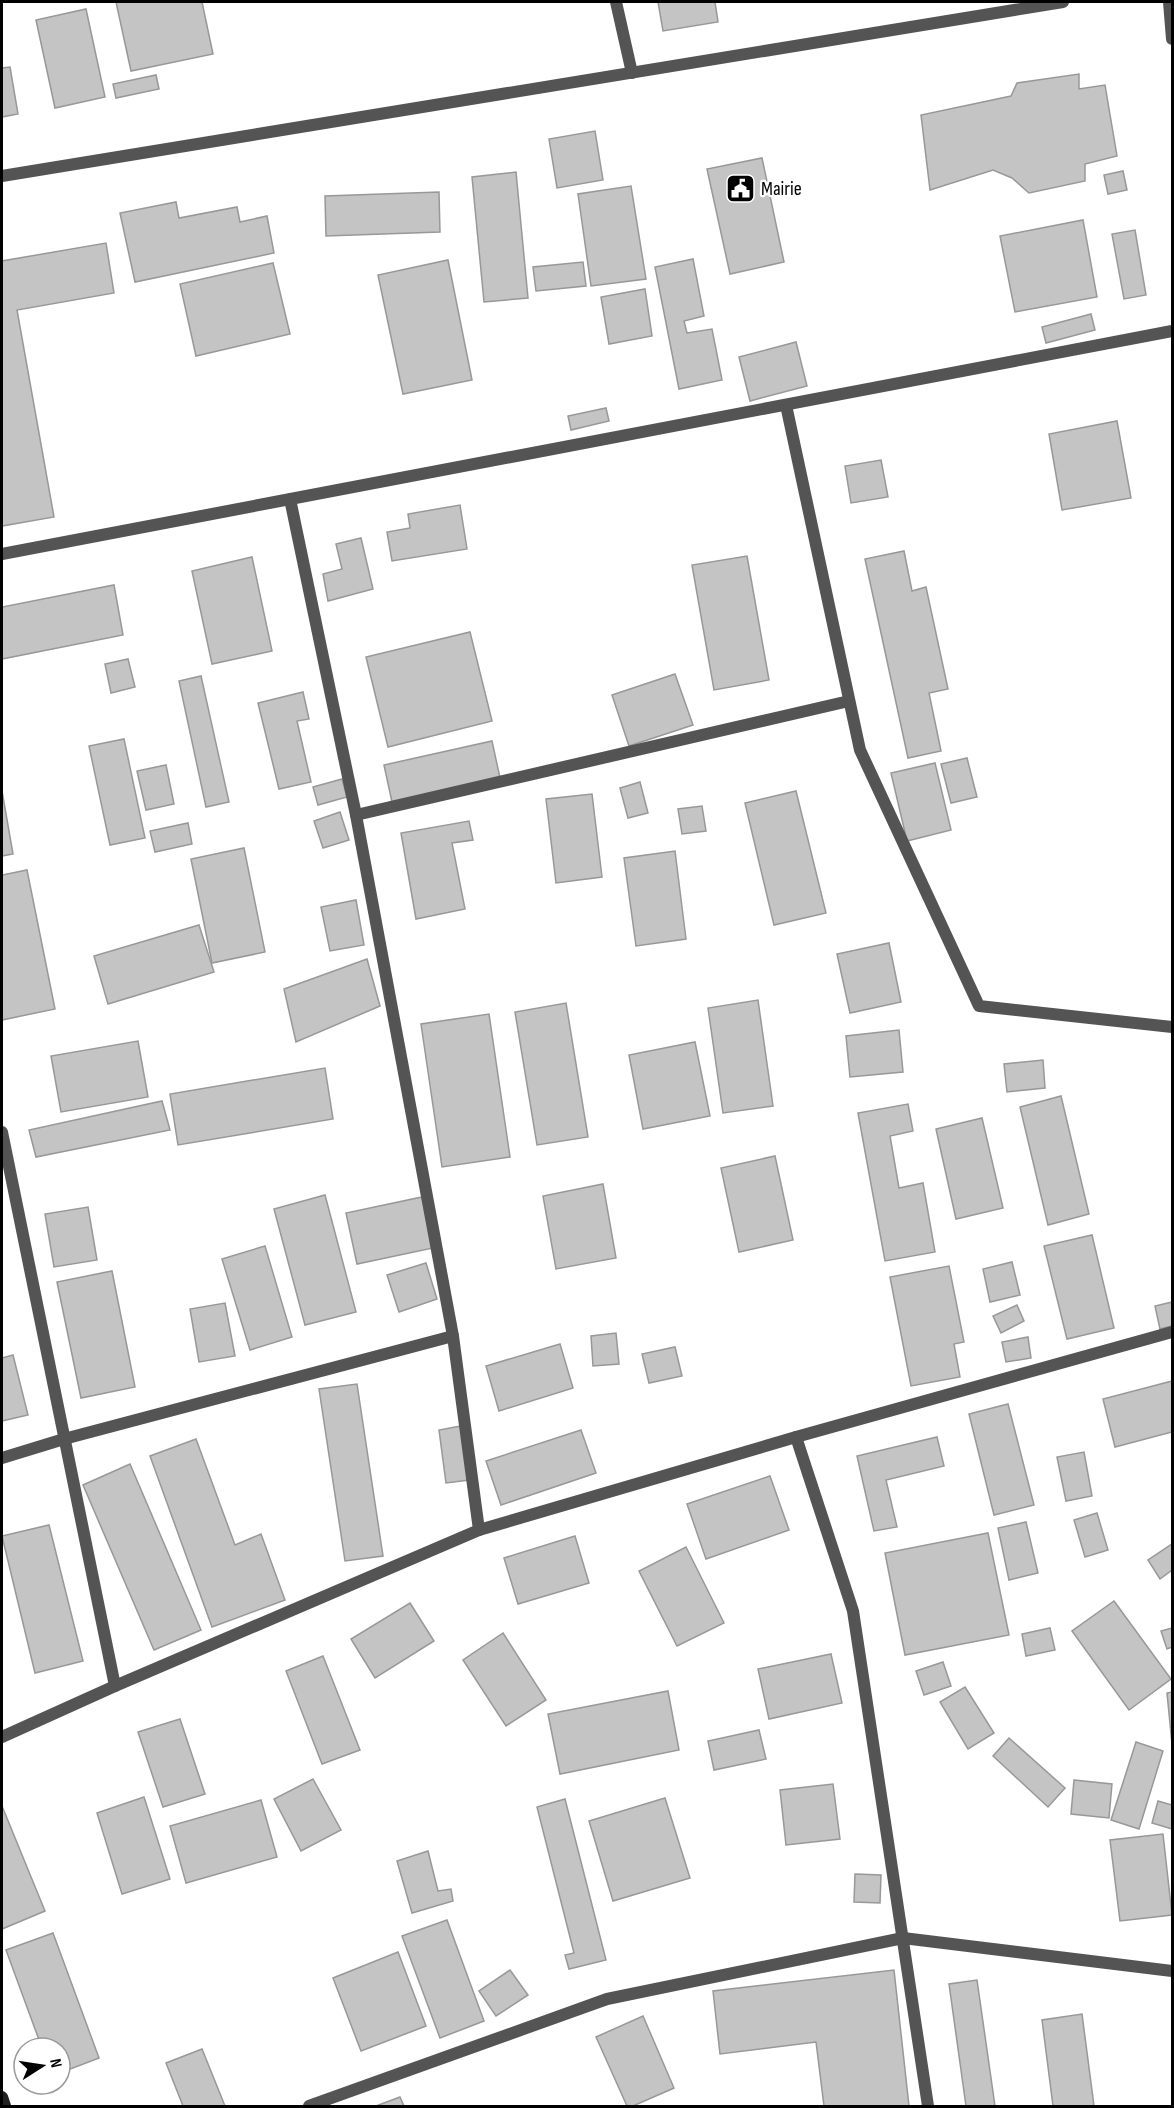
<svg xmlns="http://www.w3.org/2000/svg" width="1174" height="2108" font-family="'Sofia Sans Condensed',sans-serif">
  <rect width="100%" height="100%" fill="#fff"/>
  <g fill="#c4c4c4" stroke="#989898" stroke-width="1.5">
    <path d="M116,2H202L213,54L131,71Z"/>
    <path d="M658,2H717H715L718,22L663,31Z"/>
    <path d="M86,9L105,97L55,108L36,20Z"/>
    <path d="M10,67L18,114L2,117V68Z"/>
    <path d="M1079,74V89L1105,85L1117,156L1085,164V181L1029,193L1012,178L993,170L930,190L921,115L1011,96L1017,83Z"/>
    <path d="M156,75L159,89L116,98L113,84Z"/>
    <path d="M595,131L603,180L557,188L549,139Z"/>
    <path d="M762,158L784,262L730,274L707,169Z"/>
    <path d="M1123,171L1127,190L1108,194L1104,175Z"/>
    <path d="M516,172L528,298L484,302L472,177Z"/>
    <path d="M631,186L646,279L591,286L578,194Z"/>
    <path d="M439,192L440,232L326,236L325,196Z"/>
    <path d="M176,202L179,218L237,207L240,222L267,216L274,253L135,282L120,213Z"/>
    <path d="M1083,220L1097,297L1015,312L1000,236Z"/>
    <path d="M1135,230L1146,295L1124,299L1112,234Z"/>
    <path d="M106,243L114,293L17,310L54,517L2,526V261Z"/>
    <path d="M693,259L704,316L684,321L687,333L712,329L722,380L679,389L655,267Z"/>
    <path d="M448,260L472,380L403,394L378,275Z"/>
    <path d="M583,262L586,286L536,291L533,267Z"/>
    <path d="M273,263L290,334L196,356L180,284Z"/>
    <path d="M645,289L652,336L609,344L601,297Z"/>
    <path d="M1091,314L1095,330L1046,343L1042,327Z"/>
    <path d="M796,342L807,386L750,401L739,357Z"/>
    <path d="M606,408L609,421L571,430L568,416Z"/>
    <path d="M1117,421L1131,498L1062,510L1049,434Z"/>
    <path d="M881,460L888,497L851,503L845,466Z"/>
    <path d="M460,505L467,549L392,561L387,532L410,528L408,514Z"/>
    <path d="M361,538L373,589L328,601L323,574L342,569L336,544Z"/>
    <path d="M904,551L912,591L926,587L948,689L929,693L941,751L908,758L865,559Z"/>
    <path d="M747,556L769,680L714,690L692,565Z"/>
    <path d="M252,557L272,651L212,664L192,571Z"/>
    <path d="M114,585L123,635L2,659V607Z"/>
    <path d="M470,632L492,721L388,747L366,657Z"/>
    <path d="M128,659L135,687L111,693L105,664Z"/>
    <path d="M675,674L693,725L629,746L612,695Z"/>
    <path d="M201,676L229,802L206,807L179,681Z"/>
    <path d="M303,692L309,719L297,721L311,782L279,789L258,703Z"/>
    <path d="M124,739L145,838L110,845L89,746Z"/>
    <path d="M492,741L500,778L392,802L384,765Z"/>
    <path d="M967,758L977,797L951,803L941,764Z"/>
    <path d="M935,763L951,830L907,841L891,773Z"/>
    <path d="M166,765L174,804L146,810L137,771Z"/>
    <path d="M342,779L347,797L318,805L313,787Z"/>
    <path d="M640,782L648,813L628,818L620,788Z"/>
    <path d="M2,791L13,854L2,856Z"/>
    <path d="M796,791L826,913L774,925L745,803Z"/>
    <path d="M592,794L602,877L556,883L546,799Z"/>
    <path d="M702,806L706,831L682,834L678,809Z"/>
    <path d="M340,812L349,840L323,848L314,821Z"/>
    <path d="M469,821L473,840L452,843L465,909L416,919L401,833Z"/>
    <path d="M188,823L192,844L155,852L150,831Z"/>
    <path d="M244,848L265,952L212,963L191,859Z"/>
    <path d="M675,851L686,939L636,946L624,858Z"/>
    <path d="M27,870L55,1009L2,1020V875Z"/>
    <path d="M356,900L364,945L330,951L321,907Z"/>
    <path d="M199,925L214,972L108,1004L94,956Z"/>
    <path d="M889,943L901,1002L850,1013L837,954Z"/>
    <path d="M367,959L380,1006L296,1042L284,989Z"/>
    <path d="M758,1000L773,1106L723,1113L708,1008Z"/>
    <path d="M566,1003L588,1137L537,1145L515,1012Z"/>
    <path d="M489,1014L510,1157L442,1167L421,1024Z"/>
    <path d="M899,1030L903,1072L850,1077L846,1036Z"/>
    <path d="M138,1041L148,1097L61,1112L51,1056Z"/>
    <path d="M695,1042L710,1116L643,1129L629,1055Z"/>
    <path d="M1043,1060L1045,1088L1007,1092L1004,1064Z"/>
    <path d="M325,1068L333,1119L178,1145L170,1094Z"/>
    <path d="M1061,1096L1089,1214L1048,1225L1020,1107Z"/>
    <path d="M162,1101L170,1130L36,1157L29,1130Z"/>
    <path d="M908,1104L913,1131L890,1136L899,1188L923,1183L935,1252L885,1261L858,1113Z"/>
    <path d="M982,1118L1003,1208L956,1219L936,1129Z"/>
    <path d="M775,1156L793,1240L739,1252L721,1168Z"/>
    <path d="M603,1184L616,1258L556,1269L543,1196Z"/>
    <path d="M325,1195L356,1312L305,1325L274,1209Z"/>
    <path d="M422,1197L433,1248L357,1264L346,1213Z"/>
    <path d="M88,1207L97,1260L54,1267L45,1214Z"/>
    <path d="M1092,1235L1114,1328L1067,1339L1044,1246Z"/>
    <path d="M265,1246L292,1337L250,1350L222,1259Z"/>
    <path d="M1012,1262L1020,1295L990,1302L983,1269Z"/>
    <path d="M426,1263L437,1299L399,1312L387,1275Z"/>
    <path d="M949,1266L964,1342L954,1344L960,1377L911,1386L890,1277Z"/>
    <path d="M112,1271L135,1387L81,1398L57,1282Z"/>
    <path d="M1172,1302V1326L1160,1329L1155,1306Z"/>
    <path d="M225,1303L235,1356L199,1362L190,1309Z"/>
    <path d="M1017,1305L1024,1321L1001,1333L993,1316Z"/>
    <path d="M616,1333L619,1364L593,1366L591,1336Z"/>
    <path d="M1028,1337L1031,1358L1006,1362L1002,1342Z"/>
    <path d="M560,1344L573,1388L499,1411L486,1366Z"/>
    <path d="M675,1347L682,1376L649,1383L642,1354Z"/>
    <path d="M13,1355L28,1415L2,1421V1358Z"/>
    <path d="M1172,1381V1432L1115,1447L1103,1399Z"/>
    <path d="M357,1384L383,1556L345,1561L319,1389Z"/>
    <path d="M1008,1404L1034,1505L994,1515L969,1414Z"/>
    <path d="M461,1426L469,1480L446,1483L439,1430Z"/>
    <path d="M581,1430L596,1473L501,1505L486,1461Z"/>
    <path d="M937,1437L944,1466L886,1480L897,1527L874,1531L857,1456Z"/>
    <path d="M196,1439L235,1545L261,1534L285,1600L212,1627L150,1456Z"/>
    <path d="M1084,1452L1092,1496L1066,1501L1057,1457Z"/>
    <path d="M130,1464L201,1630L154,1650L83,1485Z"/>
    <path d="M770,1476L789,1530L706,1559L687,1504Z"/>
    <path d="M1097,1513L1108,1550L1085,1557L1074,1520Z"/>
    <path d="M1026,1522L1038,1573L1009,1580L998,1528Z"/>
    <path d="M49,1525L83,1661L35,1673L2,1536Z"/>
    <path d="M988,1533L1009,1635L905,1655L885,1553Z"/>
    <path d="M575,1536L589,1583L518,1604L504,1558Z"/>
    <path d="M1172,1544V1570L1160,1579L1148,1560Z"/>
    <path d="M686,1547L724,1623L677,1646L639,1571Z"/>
    <path d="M1114,1601L1171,1679L1129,1710L1072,1631Z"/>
    <path d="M410,1603L434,1641L375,1678L351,1639Z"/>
    <path d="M1050,1628L1055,1650L1026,1656L1022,1634Z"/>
    <path d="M1172,1628V1647L1167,1649L1161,1631Z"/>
    <path d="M503,1633L546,1700L506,1726L463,1660Z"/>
    <path d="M831,1654L842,1703L769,1719L758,1669Z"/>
    <path d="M323,1656L360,1750L322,1764L286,1671Z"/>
    <path d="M943,1662L951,1686L924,1695L916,1671Z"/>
    <path d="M965,1687L994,1733L968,1749L940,1702Z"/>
    <path d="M668,1691L679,1750L560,1774L548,1714Z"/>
    <path d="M1172,1692V1744L1167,1693Z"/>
    <path d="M180,1719L205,1794L163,1807L138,1732Z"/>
    <path d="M759,1730L766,1759L714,1770L708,1741Z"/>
    <path d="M1009,1738L1065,1788L1048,1807L993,1756Z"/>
    <path d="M1136,1742L1163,1751L1139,1829L1111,1820Z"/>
    <path d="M313,1779L341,1830L301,1851L274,1799Z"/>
    <path d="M1074,1780L1112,1784L1109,1818L1071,1814Z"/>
    <path d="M833,1784L840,1839L786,1845L780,1790Z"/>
    <path d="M144,1797L170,1879L122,1894L97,1813Z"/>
    <path d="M665,1798L690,1878L613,1901L589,1821Z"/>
    <path d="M565,1799L606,1960L569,1969L565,1955L574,1953L537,1807Z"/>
    <path d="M261,1800L277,1857L186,1883L170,1826Z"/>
    <path d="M1158,1801L1172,1805V1829L1152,1823Z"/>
    <path d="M2,1806L45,1911L2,1929Z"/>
    <path d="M1163,1834L1172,1915L1120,1921L1110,1840Z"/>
    <path d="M428,1851L438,1891L451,1889L453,1901L412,1913L397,1861Z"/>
    <path d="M855,1874L881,1875L880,1903L854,1902Z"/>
    <path d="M447,1920L484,2021L440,2038L402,1936Z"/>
    <path d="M53,1933L99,2058L60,2073V2048H42L6,1950Z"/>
    <path d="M398,1952L426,2026L361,2051L333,1978Z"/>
    <path d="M510,1970L528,1995L496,2016L479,1991Z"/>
    <path d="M894,1970L909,2106H824L816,2042L720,2054L713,1991Z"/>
    <path d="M977,1980L995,2106H966L949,1984Z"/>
    <path d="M1082,2014L1094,2106H1053L1042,2020Z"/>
    <path d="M643,2016L674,2088L633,2106H627L596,2037Z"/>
    <path d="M202,2049L225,2106H183L166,2063Z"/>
    <path d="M400,2097L404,2106H376Z"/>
  </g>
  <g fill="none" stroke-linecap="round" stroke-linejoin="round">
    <g stroke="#545454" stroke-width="12">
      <path d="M616,2L632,73"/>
      <path d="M1169,2L1172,39"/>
      <path d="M2,176L1063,2"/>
      <path d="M786,405L860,750L979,1006L1172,1027"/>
      <path d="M290,499L356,815L453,1336L479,1530"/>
      <path d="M2,554L1172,331"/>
      <path d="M356,815L849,701"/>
      <path d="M2,1132L115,1686"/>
      <path d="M796,1437L853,1611L928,2106"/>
      <path d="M2,1458L64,1439L453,1336"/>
      <path d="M2,1737L115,1686L479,1530L796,1437L1172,1332"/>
      <path d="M309,2106L607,1999L903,1938L1172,1971"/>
    </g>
    <path stroke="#212121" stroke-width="12" d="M2,2097L5,2106"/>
  </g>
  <defs>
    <symbol id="civic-square" viewBox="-11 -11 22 22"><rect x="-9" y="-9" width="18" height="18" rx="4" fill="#000" stroke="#fff"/><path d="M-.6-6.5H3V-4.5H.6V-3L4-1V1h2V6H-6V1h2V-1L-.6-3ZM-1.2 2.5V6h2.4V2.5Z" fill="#fff"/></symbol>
  </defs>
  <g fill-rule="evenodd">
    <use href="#civic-square" x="724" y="172" width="33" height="33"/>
  </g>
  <g text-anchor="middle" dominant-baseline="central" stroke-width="4.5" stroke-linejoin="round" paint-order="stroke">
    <g font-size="20" fill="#000" stroke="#fff" text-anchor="start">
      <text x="761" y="189">Mairie</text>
    </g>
  </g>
  <rect width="1174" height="2108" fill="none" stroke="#000000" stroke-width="6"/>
  <g transform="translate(42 2066) rotate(78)"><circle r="28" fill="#ffffff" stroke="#999999" stroke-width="1.5"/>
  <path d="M0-4.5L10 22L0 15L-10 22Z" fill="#000000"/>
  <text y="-9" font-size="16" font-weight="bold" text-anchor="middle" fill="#000000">N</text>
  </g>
</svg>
